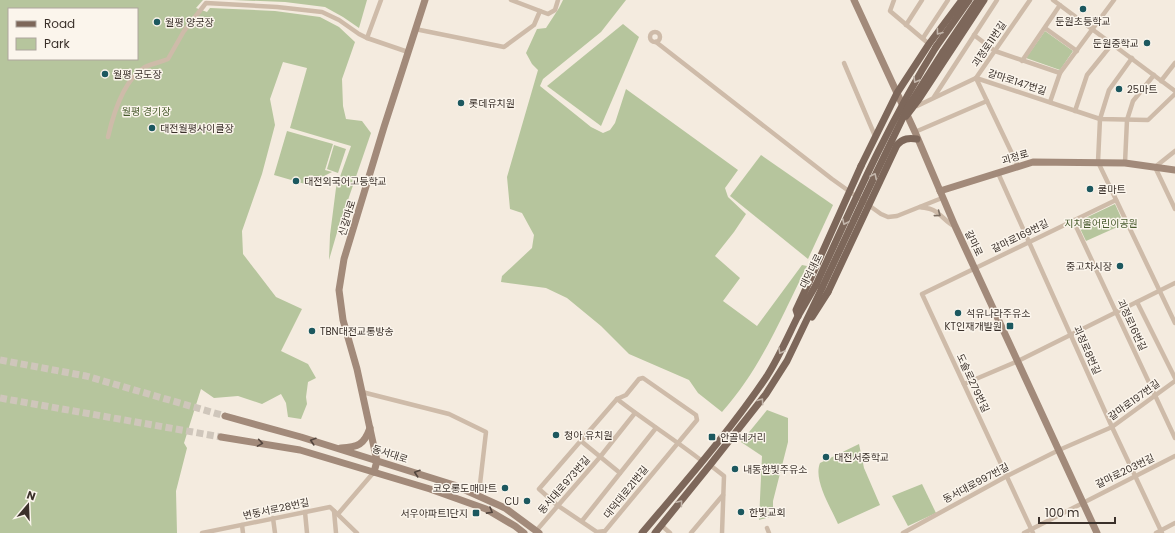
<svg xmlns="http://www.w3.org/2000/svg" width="1175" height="533" font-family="Poppins,'Noto Sans KR',sans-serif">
  <rect width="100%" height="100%" fill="#f4ebdf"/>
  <g fill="#b6c59d" fill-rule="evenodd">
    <path d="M0,0H203L196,8L207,12L210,8L275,11L320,17L339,27L355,42L342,79L343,106L346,119L362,121L371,133L338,229L329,260L330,235L336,188L351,146L290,128L307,68L283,62L270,99L275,125L262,174L242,231L243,254L276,297L302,309L281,351L308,364L316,378L308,382L306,397L307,404L301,419L288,417L286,403L281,394L262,404L238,396L214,398L201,389L184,443L187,448L176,491L177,533H0ZM9,9H137V59H9Z"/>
    <path d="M233,0H367L359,28L343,17L325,7L285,2Z"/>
    <path d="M563,0H626L601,32L543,79L540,86L591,127L603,133L610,130L615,123L626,89L738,170L725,188L728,197L746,214L734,232L715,256L740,278L723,301L757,326L802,265L807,266C782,316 760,370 722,412L698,393L689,380L629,354L601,326L567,298L546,288L501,282L502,276L532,248L534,235L522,213L510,209L507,177L538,70L532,64L526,53L537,29L546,28L559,8Z"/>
    <path d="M623,24L639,37L601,126L547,86Z"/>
    <path d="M1045,31L1073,51L1060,70L1026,58Z"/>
    <path d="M287,131L333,144L325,170L332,172L316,180L312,186L274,175Z"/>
    <path d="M334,145L346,149L338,173L327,169Z"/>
    <path d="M761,155L833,205L808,259L730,196Z"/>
    <path d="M1115,204L1124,224L1086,241L1077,222Z"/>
    <path d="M767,410L788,418V442L773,501V516L759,520L762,456L741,442Z"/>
    <path d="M859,444L864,468L880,505L838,524C831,508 813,480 820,463Z"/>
    <path d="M922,484L936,513L908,526L892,496Z"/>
  </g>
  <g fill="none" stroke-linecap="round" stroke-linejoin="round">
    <g stroke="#cfc6bb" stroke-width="7" stroke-dasharray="7 3.5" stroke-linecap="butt">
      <path d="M0,360L86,376L225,416"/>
      <path d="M0,398L221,437"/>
    </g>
    <g stroke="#cebba9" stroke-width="4.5">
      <path d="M511,0L548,14L555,10L558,0"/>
      <path d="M894,0L890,11L929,44"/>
      <path d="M1053,0L1175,91"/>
      <path d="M906,25L922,0"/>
      <path d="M1045,28L1077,51"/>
      <path d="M415,29L504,47L534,25L540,11"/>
      <circle cx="655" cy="37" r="5"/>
      <path d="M974,35L995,51L1060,73"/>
      <path d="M367,38L381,0"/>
      <path d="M923,38L948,0"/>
      <path d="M656,42L832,179L881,214L888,217L897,216L942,198"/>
      <path d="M1132,58L1109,90L1100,119L1098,162L1175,323"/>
      <path d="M1022,61L1060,5"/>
      <path d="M844,63L875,136"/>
      <path d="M1161,81L1175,63"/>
      <path d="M934,97L997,0"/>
      <path d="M1050,102L1060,73L1114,0"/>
      <path d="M917,106L976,78L1100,119L1148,120L1175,94"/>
      <path d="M1075,111L1087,75L1112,44"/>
      <path d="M915,132L987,101"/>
      <path d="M108,137C113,115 123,80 145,67C151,64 161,62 168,59L184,31L206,3L277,7L322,12L339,20L359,34L367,38L408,52"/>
      <path d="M1175,151L1155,167L1175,209"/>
      <path d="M1125,163L1127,120L1133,101L1154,75"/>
      <path d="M1018,166L976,78L1030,0"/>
      <path d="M998,173L1112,427L1162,533"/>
      <path d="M920,207C924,208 929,208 933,210C941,214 946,222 954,226"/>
      <path d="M1073,220L1175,438"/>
      <path d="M1137,302L1175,378"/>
      <path d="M643,378L696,415L697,420L605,531L597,532L557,505L539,489L617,399L626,395L639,379Z"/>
      <path d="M964,384L1018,361L1175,283"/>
      <path d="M362,392L449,414L486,432L480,484L477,494"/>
      <path d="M617,399C645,421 674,439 702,461"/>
      <path d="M581,441L620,473"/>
      <path d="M710,465L724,476L722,533"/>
      <path d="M334,511L336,533"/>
      <path d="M305,512L307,533"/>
      <path d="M338,514L374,472"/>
      <path d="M273,518L275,533"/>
      <path d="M582,521L656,428"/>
      <path d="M242,525L243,533"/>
      <path d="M661,525L670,533"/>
      <path d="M767,528L769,533"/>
      <path d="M536,531L600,457L635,413"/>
      <path d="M202,533L330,507L357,533"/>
      <path d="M691,533L723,495"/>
      <path d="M903,533L1007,476L1059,450L1112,427L1175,381"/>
      <path d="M1024,533L1175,456"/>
      <path d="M1033,533L922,294L1116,200"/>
      <path d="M1156,533L1175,523"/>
    </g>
    <g stroke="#a28a7a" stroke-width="7">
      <path d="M854,0L915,132L955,226L1097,533"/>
      <path d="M940,191L1033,162L1125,163L1175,170"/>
      <path d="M225,416L301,437L454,485L505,508L539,533"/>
      <path d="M221,437L300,450L430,489L486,509L515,526L524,533"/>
      <path d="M341,448C358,447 364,445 370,428"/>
      <path d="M374,472L377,461L357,369L343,320L339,290L344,259L384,127L425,0"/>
    </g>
    <g stroke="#7d675a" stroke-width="7">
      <path d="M936,47L969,0"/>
      <path d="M943,52L978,0"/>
      <path d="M906,116L919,99L984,0"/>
      <path d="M897,145C903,138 909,138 917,139"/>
      <path d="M861,166L897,93L929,44L962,0"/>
      <path d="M798,316L796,310L809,282"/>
      <path d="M812,317L828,292"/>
      <path d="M642,533C685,482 730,431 767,376C779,357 788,336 798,316C804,306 810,295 816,285"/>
      <path d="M655,533L710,465L766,394L787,361L822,288"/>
    </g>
    <g stroke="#7d675a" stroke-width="7">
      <path d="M809,282L861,166"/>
      <path d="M816,285C853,204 889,122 936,47"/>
      <path d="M822,288L868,190L908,107L943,52"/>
      <path d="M828,292L897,145"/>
    </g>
  </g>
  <defs><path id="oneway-chevron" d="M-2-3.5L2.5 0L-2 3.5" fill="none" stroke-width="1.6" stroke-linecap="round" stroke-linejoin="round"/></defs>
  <g stroke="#c2b5aa">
    <use href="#oneway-chevron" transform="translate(939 32) rotate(127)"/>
    <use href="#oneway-chevron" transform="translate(916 80) rotate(120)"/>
    <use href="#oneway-chevron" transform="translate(874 176) rotate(-64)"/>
    <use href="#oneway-chevron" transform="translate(845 222) rotate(115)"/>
    <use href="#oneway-chevron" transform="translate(781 351) rotate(119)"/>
    <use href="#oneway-chevron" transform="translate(761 401) rotate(-54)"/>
    <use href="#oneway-chevron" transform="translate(680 503) rotate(-50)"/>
  </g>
  <use stroke="#7d6f63" href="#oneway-chevron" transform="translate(938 214) rotate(37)"/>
  <g stroke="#54463e">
    <use href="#oneway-chevron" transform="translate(313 441) rotate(-163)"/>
    <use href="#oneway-chevron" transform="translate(260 443) rotate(9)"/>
    <use href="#oneway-chevron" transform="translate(417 473) rotate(-162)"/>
    <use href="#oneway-chevron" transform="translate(490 511) rotate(29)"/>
  </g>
  <g fill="#1c585f" stroke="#fbf5ec" stroke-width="1.5">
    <circle cx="1083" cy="9" r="4"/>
    <circle cx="157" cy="22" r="4"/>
    <circle cx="1147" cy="43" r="4"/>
    <circle cx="105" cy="74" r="4"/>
    <circle cx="1119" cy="89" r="4"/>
    <circle cx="461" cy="103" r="4"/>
    <circle cx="152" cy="128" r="4"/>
    <circle cx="296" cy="181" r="4"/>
    <circle cx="1090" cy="189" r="4"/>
    <circle cx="1120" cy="266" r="4"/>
    <circle cx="958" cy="313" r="4"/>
    <rect x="1006" y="322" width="8" height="8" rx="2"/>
    <circle cx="312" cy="331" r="4"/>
    <circle cx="556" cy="435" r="4"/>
    <rect x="708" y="433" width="8" height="8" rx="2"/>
    <circle cx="826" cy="457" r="4"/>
    <circle cx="735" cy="469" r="4"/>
    <circle cx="505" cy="488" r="4"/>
    <circle cx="527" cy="501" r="4"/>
    <circle cx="741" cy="512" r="4"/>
    <rect x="472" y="509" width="8" height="8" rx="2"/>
  </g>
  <g text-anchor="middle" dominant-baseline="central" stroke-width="3" stroke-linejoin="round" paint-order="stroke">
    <g font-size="10" fill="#3a302a" stroke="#fbf5ec" text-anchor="start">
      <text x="1083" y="21" text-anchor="middle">둔원초등학교</text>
      <text x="165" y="22">월평 양궁장</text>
      <text x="1139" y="43" text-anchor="end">둔원중학교</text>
      <text x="113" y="74">월평 궁도장</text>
      <text x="1127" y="89">25마트</text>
      <text x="469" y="103">롯데유치원</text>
      <text x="160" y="128">대전월평사이클장</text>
      <text x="304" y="181">대전외국어고등학교</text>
      <text x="1098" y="189">쿨마트</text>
      <text x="1112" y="266" text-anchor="end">중고차시장</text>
      <text x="966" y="313">석유나라주유소</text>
      <text x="1002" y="326" text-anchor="end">KT인재개발원</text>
      <text x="320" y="331">TBN대전교통방송</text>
      <text x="564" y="435">청아 유치원</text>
      <text x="720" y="437">안골네거리</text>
      <text x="834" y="457">대전서중학교</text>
      <text x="743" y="469">내동한빛주유소</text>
      <text x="497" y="488" text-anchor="end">코오롱도매마트</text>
      <text x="519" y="501" text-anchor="end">CU</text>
      <text x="749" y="512">한빛교회</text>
      <text x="468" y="513" text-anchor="end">서우아파트1단지</text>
    </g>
    <g font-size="10" fill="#3a302a" stroke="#fbf5ec">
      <text transform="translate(989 44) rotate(-56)">괴정로11번길</text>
      <text transform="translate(1017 82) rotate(18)">갈마로147번길</text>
      <text transform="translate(1015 157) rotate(-16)">괴정로</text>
      <text transform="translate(347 218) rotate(-73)">신갈마로</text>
      <text transform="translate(1020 236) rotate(-26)">갈마로169번길</text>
      <text transform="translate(974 243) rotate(64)">갈마로</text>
      <text transform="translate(811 271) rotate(-64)">대덕대로</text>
      <text transform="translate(1132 325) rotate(65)">괴정로16번길</text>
      <text transform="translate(1087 350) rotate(66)">괴정로8번길</text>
      <text transform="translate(973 383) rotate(65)">도솔로279번길</text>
      <text transform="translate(1134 400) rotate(-36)">갈마로197번길</text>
      <text transform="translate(390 454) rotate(18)">동서대로</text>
      <text transform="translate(1125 471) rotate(-26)">갈마로203번길</text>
      <text transform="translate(976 483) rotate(-28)">동서대로997번길</text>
      <text transform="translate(564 485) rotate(-49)">동서대로973번길</text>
      <text transform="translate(626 492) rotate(-51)">대덕대로21번길</text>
      <text transform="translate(276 509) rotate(-12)">변동서로28번길</text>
    </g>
    <g font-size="10" fill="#475a2c" stroke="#fbf5ec">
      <text x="146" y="111">월평 경기장</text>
      <text x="1101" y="223">지치울어린이공원</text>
    </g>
  </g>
  <rect x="8" y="8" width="130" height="52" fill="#fbf5ec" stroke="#aea69e"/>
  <rect x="16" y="21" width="20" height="6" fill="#7d675a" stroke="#aea69e"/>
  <text x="44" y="28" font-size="12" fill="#3a302a">Road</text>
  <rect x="16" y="38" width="20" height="12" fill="#b6c59d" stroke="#aea69e"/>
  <text x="44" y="48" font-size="12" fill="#3a302a">Park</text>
  <g transform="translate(28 505) rotate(19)" stroke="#fbf5ec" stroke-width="3" paint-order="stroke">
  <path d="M0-3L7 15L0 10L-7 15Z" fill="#3a302a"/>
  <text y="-6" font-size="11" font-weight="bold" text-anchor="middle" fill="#3a302a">N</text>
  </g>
  <path d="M1039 517v6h76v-6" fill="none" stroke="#3a302a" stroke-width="2"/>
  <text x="1045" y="517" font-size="12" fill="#3a302a" stroke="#fbf5ec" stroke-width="3" paint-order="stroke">100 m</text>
</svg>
